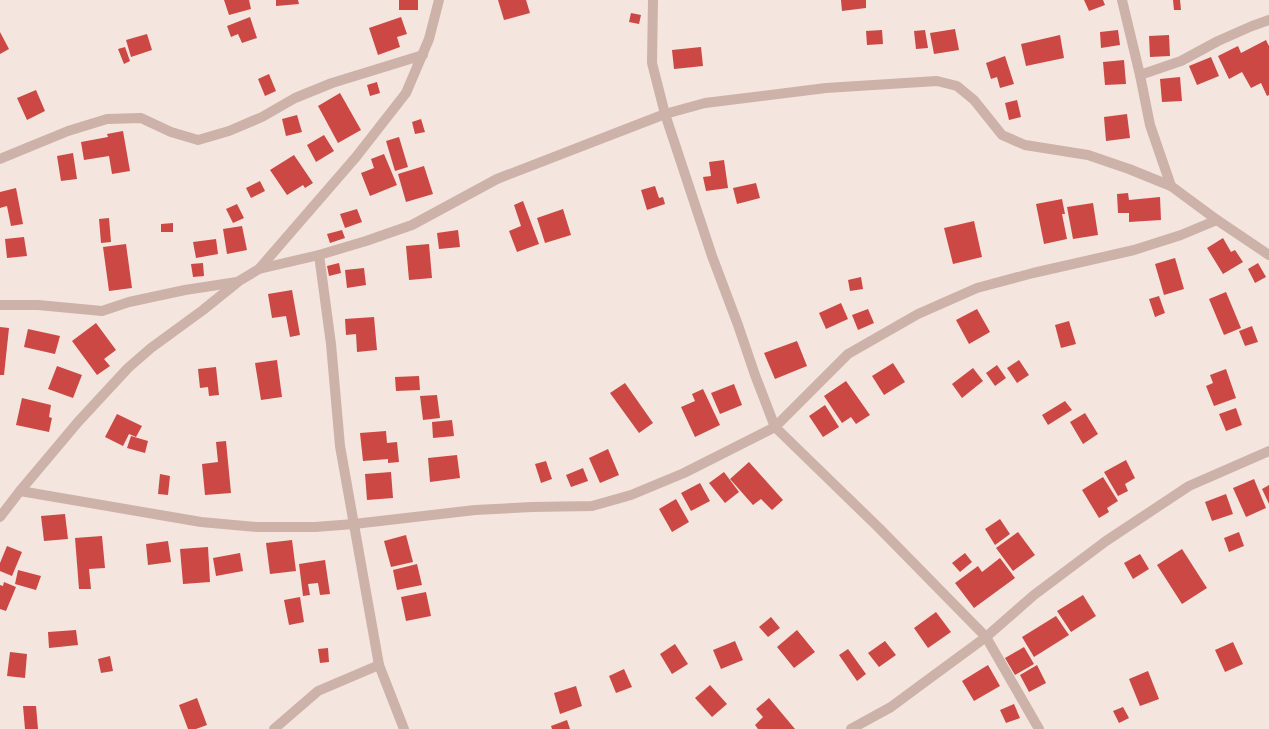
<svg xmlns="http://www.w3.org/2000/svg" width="1269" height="729" font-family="'Open Sans',sans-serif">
  <rect width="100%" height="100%" fill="#f4e5de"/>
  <g fill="#cc4844">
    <path d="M224,0H249L251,9L229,15Z"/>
    <path d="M276,0H298L299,4L276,6Z"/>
    <rect x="399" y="0" width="19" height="10"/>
    <path d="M498,0H526L530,13L504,20Z"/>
    <path d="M841,0H866V8L842,11Z"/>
    <path d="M1084,0H1103L1105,5L1089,11Z"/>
    <path d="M1173,0H1180L1181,10H1174Z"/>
    <path d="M631,13L641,15L639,24L629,22Z"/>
    <path d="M250,17L257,38L242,43L238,34L231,37L227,26Z"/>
    <path d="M401,17L407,34L397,37L400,47L378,55L369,28Z"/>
    <path d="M955,29L959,50L934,54L930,33Z"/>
    <path d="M882,30L883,44L867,45L866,31Z"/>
    <path d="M925,30L928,48L916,49L914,31Z"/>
    <path d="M1118,30L1120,45L1101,48L1100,32Z"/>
    <path d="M0,32L9,49L0,54Z"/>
    <path d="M147,34L152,50L131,57L126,40Z"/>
    <path d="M1060,35L1064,58L1026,66L1021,44Z"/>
    <path d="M1169,35L1170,56L1150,57L1149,36Z"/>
    <path d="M1266,40L1269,46V95L1267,96L1261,83L1251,88L1242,72L1229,79L1218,56L1238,46L1241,53Z"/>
    <path d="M125,47L130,61L124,64L118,49Z"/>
    <path d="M701,47L703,66L674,69L672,50Z"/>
    <path d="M1005,56L1014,84L1000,88L997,77L991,79L986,63Z"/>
    <path d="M1211,57L1219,76L1197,85L1189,66Z"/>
    <path d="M1124,60L1126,84L1105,85L1103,62Z"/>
    <path d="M269,74L276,91L265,96L258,79Z"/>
    <path d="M1180,77L1182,101L1162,102L1160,79Z"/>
    <path d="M377,82L380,93L370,96L367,85Z"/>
    <path d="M36,90L45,111L27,120L17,98Z"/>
    <path d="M340,93L361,130L338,143L318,106Z"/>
    <path d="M1017,100L1021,117L1009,120L1005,103Z"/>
    <path d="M1127,114L1130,138L1106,141L1104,117Z"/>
    <path d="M297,115L302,132L286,136L282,119Z"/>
    <path d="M421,119L425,132L415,134L412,122Z"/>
    <path d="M123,131L130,171L112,174L109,156L84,160L81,142L108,137L107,134Z"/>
    <path d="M324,135L334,151L316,162L307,145Z"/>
    <path d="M399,137L408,167L395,171L386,141Z"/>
    <path d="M73,153L77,179L61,181L57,156Z"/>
    <path d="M384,154L397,185L370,196L361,173L374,168L371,159Z"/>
    <path d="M294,155L313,183L305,188L303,185L287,195L270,170Z"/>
    <path d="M724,160L728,188L706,191L703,177L711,176L709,162Z"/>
    <path d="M424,166L433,194L406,202L398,174Z"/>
    <path d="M260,181L265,191L251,198L246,188Z"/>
    <path d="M756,183L760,198L737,204L733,188Z"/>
    <path d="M655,186L659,198L663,197L665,204L647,210L641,190Z"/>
    <path d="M16,188L23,224L11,226L7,206L0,208V192Z"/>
    <path d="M1128,193L1129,200L1160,197L1161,220L1129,222V213H1118L1117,194Z"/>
    <path d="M1062,199L1065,214H1062L1067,239L1044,244L1036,204Z"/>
    <path d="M523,201L539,244L517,252L509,231L521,226L514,205Z"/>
    <path d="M1093,203L1098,235L1073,239L1067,207Z"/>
    <path d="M237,204L244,218L233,223L226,209Z"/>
    <path d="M357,209L362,222L345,228L340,214Z"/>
    <path d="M563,209L571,235L545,243L537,218Z"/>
    <path d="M109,218L111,242L101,243L99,219Z"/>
    <path d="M974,221L982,257L953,264L944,228Z"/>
    <path d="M173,223V232H161V224Z"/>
    <path d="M242,226L247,250L227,254L223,229Z"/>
    <path d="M342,230L345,238L330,243L327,234Z"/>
    <path d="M458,230L460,247L439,249L437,233Z"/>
    <path d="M24,237L27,256L7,258L5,239Z"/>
    <path d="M1223,238L1231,252L1235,250L1243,262L1223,274L1207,248Z"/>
    <path d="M216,239L218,254L196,258L193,242Z"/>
    <path d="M126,244L132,288L109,291L103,247Z"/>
    <path d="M429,244L432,278L409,280L406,246Z"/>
    <path d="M1175,258L1184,289L1164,295L1155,264Z"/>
    <path d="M203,263L204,276L193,277L191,264Z"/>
    <path d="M339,263L341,273L329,276L327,266Z"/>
    <path d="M1258,263L1266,277L1255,283L1248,269Z"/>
    <path d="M364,268L366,285L347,288L345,270Z"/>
    <path d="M861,277L863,289L850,291L848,280Z"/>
    <path d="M292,290L300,335L290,337L286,316L272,318L268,294Z"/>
    <path d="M1226,292L1241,328L1224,335L1209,299Z"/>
    <path d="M1159,296L1165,313L1155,317L1149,299Z"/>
    <path d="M841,303L848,319L826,329L819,313Z"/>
    <path d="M868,309L874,323L858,330L852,315Z"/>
    <path d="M977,309L990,332L969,344L956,320Z"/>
    <path d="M374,317L377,350L357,352L356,334L346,335L345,319Z"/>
    <path d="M1069,321L1076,344L1061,348L1055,325Z"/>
    <path d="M96,323L116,350L104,359L110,366L97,375L72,341Z"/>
    <path d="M1252,326L1258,342L1245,346L1239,331Z"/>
    <path d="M0,327L9,328L4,375H0Z"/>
    <path d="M28,329L60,336L55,354L24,347Z"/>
    <path d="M797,341L807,366L775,379L764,353Z"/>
    <path d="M277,360L282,397L261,400L255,363Z"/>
    <path d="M1019,360L1029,375L1017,383L1007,368Z"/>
    <path d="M893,363L905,382L884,395L872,376Z"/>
    <path d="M997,365L1006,378L995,386L986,373Z"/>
    <path d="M57,366L82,375L73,398L48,389Z"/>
    <path d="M216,367L219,395L209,396L208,387L200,388L198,369Z"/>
    <path d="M973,368L983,381L962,398L952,384Z"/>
    <path d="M1226,369L1236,398L1214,406L1206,386L1213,383L1210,375Z"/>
    <path d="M419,376L420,390L396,391L395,377Z"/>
    <path d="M846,381L870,415L856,424L851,417L842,423L824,396Z"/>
    <path d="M625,383L653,423L639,433L610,393Z"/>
    <path d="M734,384L742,405L720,414L711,393Z"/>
    <path d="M703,389L720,425L695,437L681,407L695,401L692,394Z"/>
    <path d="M437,395L440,418L423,420L420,396Z"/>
    <path d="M22,398L51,405L49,417L52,418L49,432L16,425Z"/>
    <path d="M1065,401L1072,410L1048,425L1042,415Z"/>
    <path d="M825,405L839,427L823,437L809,416Z"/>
    <path d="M1236,408L1242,425L1226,431L1219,414Z"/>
    <path d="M1085,413L1098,434L1083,444L1070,422Z"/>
    <path d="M117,414L142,426L136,437L129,434L123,446L105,437Z"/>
    <path d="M452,420L454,436L433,438L432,422Z"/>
    <path d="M386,431L387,443L397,442L399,462L388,463V459L363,461L360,433Z"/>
    <path d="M131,436L148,441L145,453L127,448Z"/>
    <path d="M226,441L231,493L205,495L202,464L218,462L216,442Z"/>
    <path d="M608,449L619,475L600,483L589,458Z"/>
    <path d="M457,455L460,478L430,482L428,458Z"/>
    <path d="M1126,460L1135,478L1125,484L1128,491L1118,496L1104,472Z"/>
    <path d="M546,461L552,479L541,483L535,464Z"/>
    <path d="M749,462L783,500L772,510L761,499L753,505L730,479Z"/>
    <path d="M583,468L588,481L571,487L566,475Z"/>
    <path d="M391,472L393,498L367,500L365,474Z"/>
    <path d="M724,472L739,492L725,503L709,483Z"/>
    <path d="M160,474L170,476L168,495L158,494Z"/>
    <path d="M1103,477L1118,501L1107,508L1109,512L1099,518L1082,490Z"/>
    <path d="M1254,479L1266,508L1246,517L1233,488Z"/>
    <path d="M700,483L710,501L691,511L681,493Z"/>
    <path d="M1269,485V504L1262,489Z"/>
    <path d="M1226,494L1233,514L1212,521L1205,502Z"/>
    <path d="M676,499L689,522L672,532L659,509Z"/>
    <path d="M65,514L68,539L44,541L41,516Z"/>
    <path d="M1000,519L1010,534L995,545L985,529Z"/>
    <path d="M1018,532L1035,555L1013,571L996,548Z"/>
    <path d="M1239,532L1244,546L1229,552L1224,538Z"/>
    <path d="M406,535L413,562L391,567L384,541Z"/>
    <path d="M102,536L105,568L89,569L91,589H79L75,538Z"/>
    <path d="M292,540L296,571L270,574L266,543Z"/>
    <path d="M168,541L171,562L148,565L146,544Z"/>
    <path d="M7,546L22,552L12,576L0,571V563Z"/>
    <path d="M208,547L210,582L183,584L180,549Z"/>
    <path d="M1182,549L1207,588L1182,604L1157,565Z"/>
    <path d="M240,553L243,571L216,576L213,558Z"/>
    <path d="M965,553L972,562L960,572L952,563Z"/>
    <path d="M1140,554L1149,569L1133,579L1124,563Z"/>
    <path d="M1000,558L1015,578L974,608L955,583L978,566L982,572Z"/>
    <path d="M325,560L330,594L320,595L318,583L308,584L310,595L303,596L299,564Z"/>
    <path d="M417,564L422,585L397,590L393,570Z"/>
    <path d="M18,570L41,576L36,590L15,584Z"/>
    <path d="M4,582L16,587L6,611L0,609V585L3,586Z"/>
    <path d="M426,592L431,616L406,621L401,597Z"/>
    <path d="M1083,595L1096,616L1071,632L1057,611Z"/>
    <path d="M300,597L304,622L289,625L284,600Z"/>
    <path d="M936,612L951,632L928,648L914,628Z"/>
    <path d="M1056,616L1069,635L1034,657L1022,637Z"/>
    <path d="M771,617L780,628L768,637L759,627Z"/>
    <path d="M76,630L78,645L49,648L48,632Z"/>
    <path d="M797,630L815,652L794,668L777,647Z"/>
    <path d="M735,641L743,660L721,669L713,650Z"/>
    <path d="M885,641L896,655L879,667L868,653Z"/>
    <path d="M1233,642L1243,664L1225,672L1215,650Z"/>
    <path d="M675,644L688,664L672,674L660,654Z"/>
    <path d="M1024,647L1034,664L1015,675L1005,658Z"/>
    <path d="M328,648L329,662L320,663L318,649Z"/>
    <path d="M848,649L866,674L857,681L839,655Z"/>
    <path d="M10,652L27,654L25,678L7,676Z"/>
    <path d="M110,656L113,671L101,673L98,659Z"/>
    <path d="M988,665L1000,686L974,701L962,681Z"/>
    <path d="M1037,665L1046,683L1029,692L1020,675Z"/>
    <path d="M624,669L632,687L616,693L609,676Z"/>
    <path d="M1148,671L1159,699L1140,706L1129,679Z"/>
    <path d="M710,685L727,704L712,717L695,698Z"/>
    <path d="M576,686L582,706L560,714L554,693Z"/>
    <path d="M197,698L207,725L196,729H188L179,705Z"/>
    <path d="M769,698L795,729H758L755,725L763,717L756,709Z"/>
    <path d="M1014,704L1020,718L1006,723L1000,710Z"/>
    <path d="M23,706H36L38,729H25Z"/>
    <path d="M1123,707L1129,718L1119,723L1113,711Z"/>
    <path d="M567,720L570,729H552L551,726Z"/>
  </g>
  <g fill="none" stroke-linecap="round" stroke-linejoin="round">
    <g stroke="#cdb2a9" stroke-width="10">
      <path d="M439,0L429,39L406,93L356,157L259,269L319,255L366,241L412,225L497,179L665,114L705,103L826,88L937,81L957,86L974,100L1002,135L1025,145L1088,155L1129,169L1171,186L1217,220"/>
      <path d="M653,0L652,63L665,114L712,256L738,325L755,375L775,427L845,495L879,528L986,637L1039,729"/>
      <path d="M1122,0L1140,75"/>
      <path d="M0,159L68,131L107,119L141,118L171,132L198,140L229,131L262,117L295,98L332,83L423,55"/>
      <path d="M1171,186L1150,125L1140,75L1181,61L1218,41L1252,26L1269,20"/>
      <path d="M319,255L331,344L340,446L379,665L404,729"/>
      <path d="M0,305H38L102,311L129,302L185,290L237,282"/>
      <path d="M20,491L78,422L128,368L151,348L203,310L239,281L259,269"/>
      <path d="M0,517L20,491L201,522L257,527H315L354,524L475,510L532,507L592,506L631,495L684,473L775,427L848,354L918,314L977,288L1033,273L1134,250L1181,235L1217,220L1269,255"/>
      <path d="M274,729L318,691L379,665"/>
      <path d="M851,729L891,707L918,687L986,637L1034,595L1106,541L1189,486L1269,451"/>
    </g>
  </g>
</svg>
